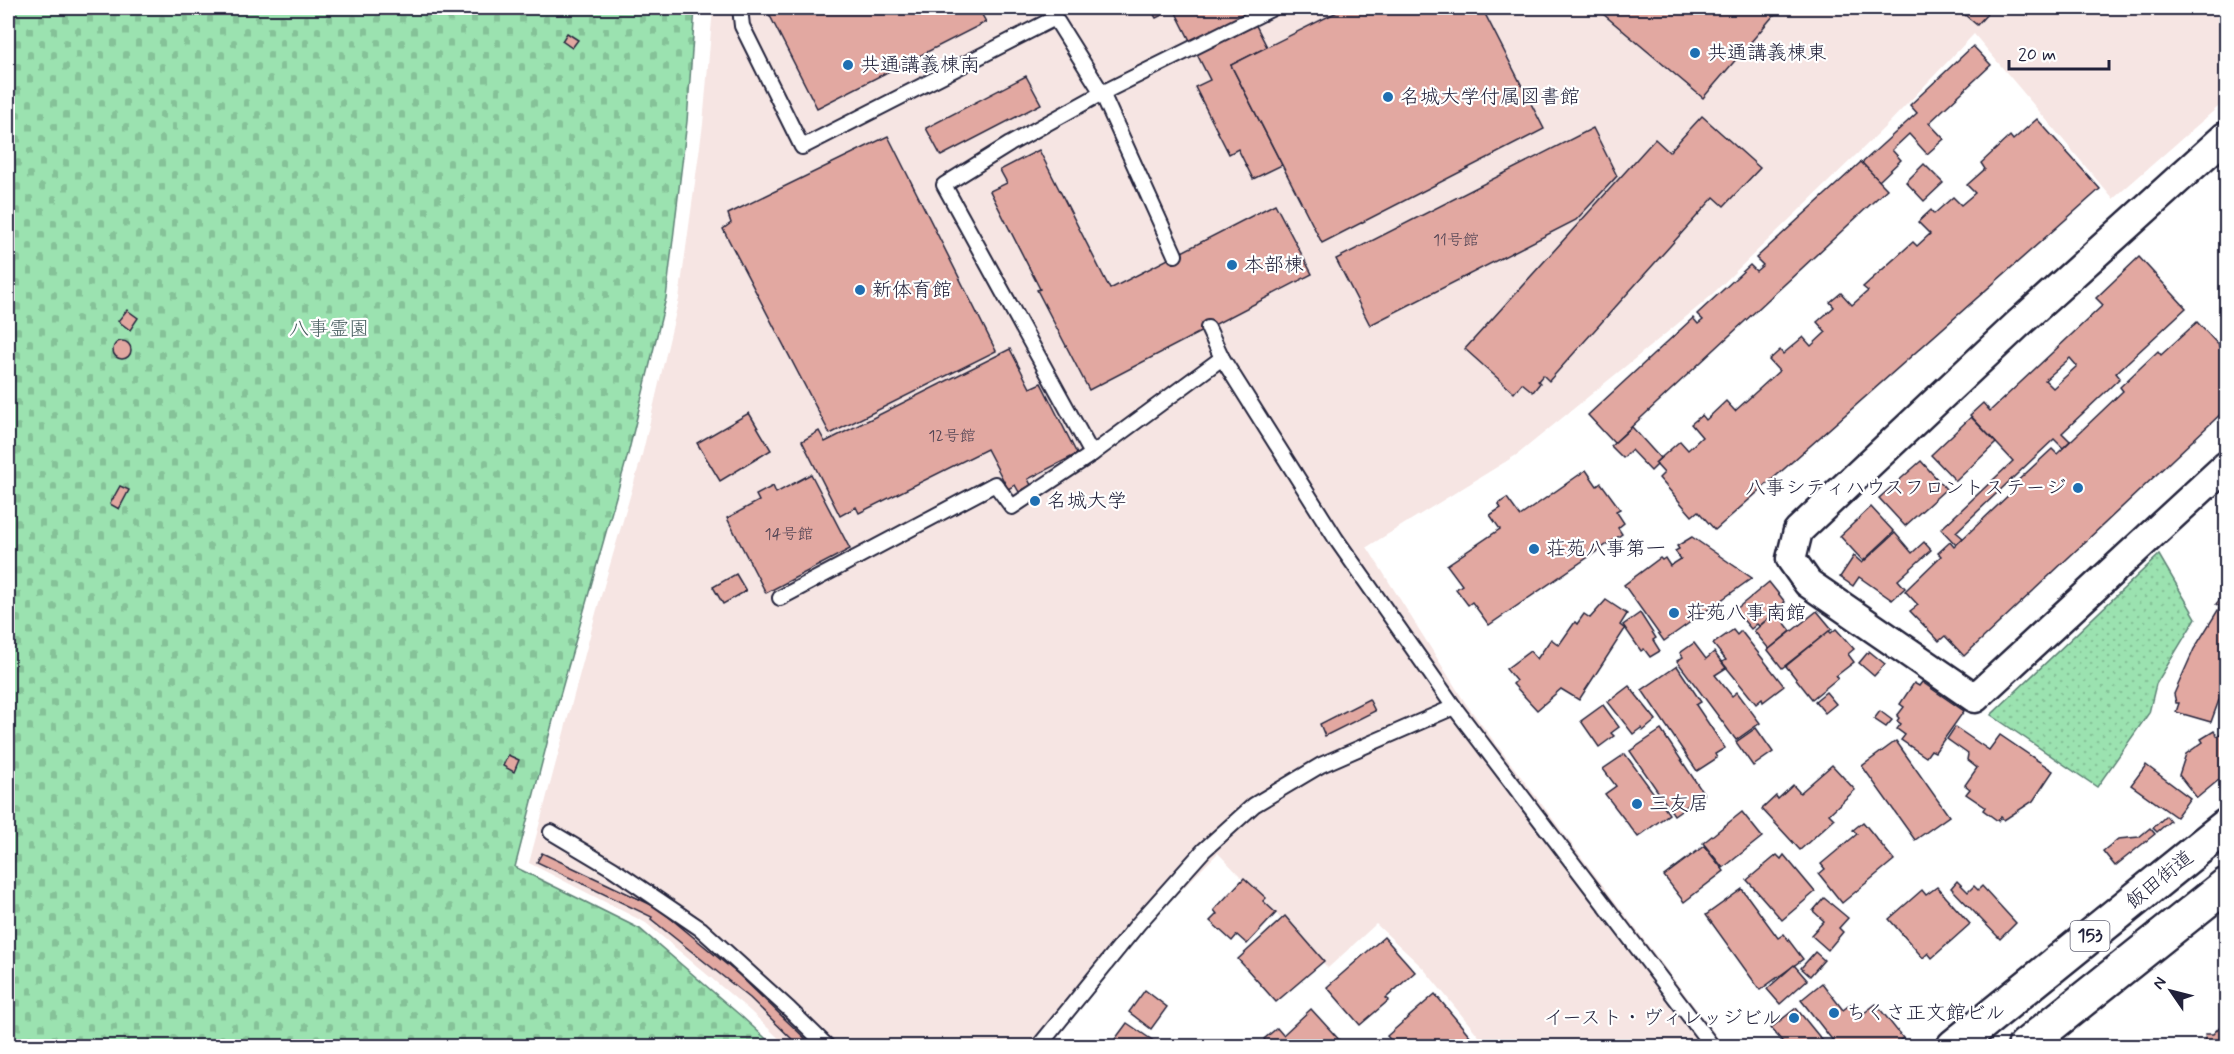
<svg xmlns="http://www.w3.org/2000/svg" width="2234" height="1054" font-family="Mynerve,'Klee One',sans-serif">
  <defs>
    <pattern id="cemetery-stones" width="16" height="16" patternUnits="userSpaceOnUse" patternTransform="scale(1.5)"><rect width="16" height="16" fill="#9be2b0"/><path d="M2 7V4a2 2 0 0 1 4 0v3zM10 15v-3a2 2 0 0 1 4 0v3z" fill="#85c298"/></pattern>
    <pattern id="park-dots" width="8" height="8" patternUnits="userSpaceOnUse" patternTransform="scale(1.5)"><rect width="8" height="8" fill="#9be2b0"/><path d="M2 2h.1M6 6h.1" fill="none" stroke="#85c298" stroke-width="1.8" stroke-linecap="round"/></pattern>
  </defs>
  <rect width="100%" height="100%" fill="#fff"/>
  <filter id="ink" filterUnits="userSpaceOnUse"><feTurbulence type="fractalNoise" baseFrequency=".0167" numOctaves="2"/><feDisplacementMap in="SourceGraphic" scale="12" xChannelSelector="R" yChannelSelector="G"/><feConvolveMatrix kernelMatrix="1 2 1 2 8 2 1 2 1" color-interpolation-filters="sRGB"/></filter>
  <g filter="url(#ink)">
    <path fill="#f6e5e3" d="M713,8H2226V100L2113,199L1974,34L1886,126L1703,303L1518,454L1367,547L1466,704L1724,1046H1487L1423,968L1376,924L1328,968L1218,853L1143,928L1051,1046H787L749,1010L646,923L529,863L596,613L642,455L679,299L703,124Z"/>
    <path fill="url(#cemetery-stones)" stroke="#5e8276" stroke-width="1.5" d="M8,8H695L687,121L666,298L628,454L552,724L515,867L640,929L741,1016L774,1046H8Z"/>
    <path fill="url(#park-dots)" stroke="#5e8276" stroke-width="1.5" d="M2159,555L2196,618L2156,684L2149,713L2097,787L1991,715Z"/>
    <g fill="#e2a8a1" stroke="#22223b" stroke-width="1.5" fill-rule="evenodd">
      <path d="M766,8H992L981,13L986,22L817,108Z"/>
      <path d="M1150,8H1247L1267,47L1231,65L1282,165L1253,179L1238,149L1229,154L1195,87L1210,80L1174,9L1156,18Z"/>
      <path d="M1345,8H1482L1544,129L1322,243L1231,65Z"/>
      <path d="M1596,8H1780L1703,98Z"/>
      <path d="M1972,8H1980L1987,14L1977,25L1965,15Z"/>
      <path d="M567,33L578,40L572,48L562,41Z"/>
      <path d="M1973,46L1991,65L1929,123L1944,139L1927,154L1909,134L1892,150L1901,160L1879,181L1862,163L1917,113L1910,105Z"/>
      <path d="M1026,76L1041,104L941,156L926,128Z"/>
      <path d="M1702,116L1760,168L1724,206L1714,197L1549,381L1543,375L1538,381L1540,383L1533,392L1522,383L1514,393L1465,349L1655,139L1669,152Z"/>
      <path d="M2037,119L2100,189L1715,530L1698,511L1692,516L1659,478L1664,473L1655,463L1680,441L1688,450L1702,437L1691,424L1702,415L1706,420L1726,401L1735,411L1779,371L1769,360L1780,350L1783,354L1803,337L1811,346L1826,332L1817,322L1834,307L1830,302L1841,293L1852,305L1868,291L1863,287L1913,242L1917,246L1930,234L1918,222L1931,210L1934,214L1953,197L1961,205L1975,193L1967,185L1985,169L1981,163L2010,136L2013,140Z"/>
      <path d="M1593,128L1617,176L1576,220L1370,325L1336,259Z"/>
      <path d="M888,136L996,351L830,434L723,229L731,223L728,214Z"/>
      <path d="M1039,150L1110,289L1275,204L1312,274L1089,390L1037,290L1040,289L990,191L1007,183L1000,170Z"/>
      <path d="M1861,162L1887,189L1614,443L1588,415L1693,318L1698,324L1703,320L1697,314L1750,265L1756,271L1763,265L1756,258Z"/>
      <path d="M1924,164L1943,183L1924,201L1906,182Z"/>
      <path d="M2139,257L2186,308L2116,373L2120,378L2062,433L2070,441L2063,448L2054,439L1956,532L1963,538L1956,545L1941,529L2013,461L1970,415L1983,403L1990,411L2103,305L2096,298ZM2070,358L2077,366L2053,388L2045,380Z"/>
      <path d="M127,310L138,318L130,330L118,321Z"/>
      <path d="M2197,322L2226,353V409L1964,656L1945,636L1939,641L1910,611L1918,605L1905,591L1941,556L1938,553L1950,542L1954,547L2015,489L2012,486L2052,449L2057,454L2123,391L2120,387L2158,351L2161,355Z"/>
      <circle cx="122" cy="350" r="9"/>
      <path d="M1010,349L1030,388L1041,383L1077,454L1028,479L1031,485L1019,492L1015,485L1008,489L987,449L859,513L856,507L840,516L802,441L819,431L825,442Z"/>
      <path d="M749,413L771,450L720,481L697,443Z"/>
      <path d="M1971,417L1996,443L1956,481L1931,455Z"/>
      <path d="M1632,427L1660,458L1655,463L1657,465L1651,471L1631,450L1623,458L1611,446Z"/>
      <path d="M1921,461L1946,489L1905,526L1879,498Z"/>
      <path d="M1586,470L1597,486L1601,483L1620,509L1616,511L1624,523L1618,528L1622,534L1489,625L1472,602L1468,605L1456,589L1462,585L1447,565L1500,529L1490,515L1501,508L1498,504L1507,498L1520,516Z"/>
      <path d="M811,474L850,549L766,593L727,518L759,501L756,495L773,486L776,493Z"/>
      <path d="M120,486L129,490L119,509L110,504Z"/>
      <path d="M1871,507L1894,532L1863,561L1840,536Z"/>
      <path d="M1895,533L1912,553L1924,542L1931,550L1898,580L1905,588L1892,600L1859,577L1853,586L1840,577L1854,556L1862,563Z"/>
      <path d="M1692,537L1752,578L1664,641L1624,585L1660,558L1662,560L1665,558L1670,566L1681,559L1675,551L1679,549L1677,546Z"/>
      <path d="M736,574L746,591L723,604L713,587Z"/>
      <path d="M1769,582L1785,602L1778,609L1779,610L1759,626L1757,624L1751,629L1735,610Z"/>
      <path d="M2226,591V681L2211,722L2176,712L2179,703H2176L2174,694L2194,649L2220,607L2216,604Z"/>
      <path d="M1606,600L1627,614L1620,625L1625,629L1579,700L1561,689L1537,710L1513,684L1516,681L1506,669L1530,651L1537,659L1551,639L1559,645L1575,622L1577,624L1584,614L1590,618Z"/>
      <path d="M1817,611L1832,629L1782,668L1768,650Z"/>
      <path d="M1776,612L1791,631L1769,649L1754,631Z"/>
      <path d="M1640,613L1656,638L1653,640L1660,651L1650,657L1644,649L1641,651L1623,625Z"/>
      <path d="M1836,629L1854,649L1848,654L1854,662L1836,676L1838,678L1812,699L1786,666L1829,631L1831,633Z"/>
      <path d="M1733,630L1737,635L1741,631L1784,686L1763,702L1762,699L1756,704L1722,662L1726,660L1713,644Z"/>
      <path d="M1694,643L1706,659L1714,652L1726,668L1715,675L1732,696L1737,692L1760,723L1736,740L1677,661L1683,657L1680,653Z"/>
      <path d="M1869,651L1885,664L1874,676L1859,663Z"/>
      <path d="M1677,666L1701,702L1696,705L1725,748L1715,754L1717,758L1697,771L1642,690Z"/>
      <path d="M1922,682L1964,711L1935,752L1931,750L1926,757L1901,740L1905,735L1897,729L1901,724L1897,721L1899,718L1897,716L1904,707L1900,704L1914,683L1919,686Z"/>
      <path d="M1629,686L1656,720L1643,731L1641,728L1633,734L1608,702Z"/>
      <path d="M1826,692L1836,704L1825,713L1815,701Z"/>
      <path d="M1369,699L1375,711L1325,736L1320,724Z"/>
      <path d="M1603,705L1619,727L1611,733L1614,736L1599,747L1581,721Z"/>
      <path d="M1880,711L1892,720L1886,727L1874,719Z"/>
      <path d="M1955,727L1989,750L2000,735L2053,771L2033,801L2004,820L2001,817L1998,821L1983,810L1985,807L1966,794L1970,789L1965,785L1977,768L1967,760L1968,754L1947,739Z"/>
      <path d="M1756,728L1773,752L1753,766L1736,742Z"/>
      <path d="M1661,730L1704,794L1674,815L1630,751Z"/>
      <path d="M2214,731L2217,736L2224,731L2226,735V774L2197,798L2179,775L2186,754L2203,742L2201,739Z"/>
      <path d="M1896,741L1949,816L1915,840L1862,766Z"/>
      <path d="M1625,754L1669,814L1638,837L1605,794L1616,786L1603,769Z"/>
      <path d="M508,755L519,760L514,772L503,766Z"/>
      <path d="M1832,765L1855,790L1829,814L1834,819L1800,850L1762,809L1776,796L1778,799L1793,785L1800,793Z"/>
      <path d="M2146,765L2190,798L2176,817L2131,785Z"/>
      <path d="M1742,812L1762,837L1723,868L1703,843Z"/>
      <path d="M2166,816L2170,821L2157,832L2153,828Z"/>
      <path d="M1863,822L1894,860L1842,903L1819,874L1825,869L1821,864L1857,834L1853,830Z"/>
      <path d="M2150,828L2155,834L2115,866L2103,851L2118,839L2139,837Z"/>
      <path d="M1704,846L1724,871L1684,902L1664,876Z"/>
      <path d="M542,853L658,908L738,974L813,1046H799L750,998L651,919L652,917L537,862Z"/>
      <path d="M1777,855L1781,859L1784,855L1815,892L1782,920L1747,880Z"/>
      <path d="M1244,878L1266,898L1263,901L1276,913L1247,944L1237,935L1232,941L1210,921L1217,914L1214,910Z"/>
      <path d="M1957,881L1968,892L1974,886L1978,890L1982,886L2016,923L2000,939L1951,888Z"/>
      <path d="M1937,887L1970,924L1932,958L1928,953L1923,958L1889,919L1922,890L1926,895Z"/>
      <path d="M1742,889L1778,938L1784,934L1803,959L1760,990L1706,915Z"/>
      <path d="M1824,898L1848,918L1839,928L1843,932L1828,950L1811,935L1824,921L1813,911Z"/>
      <path d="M1285,916L1324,961L1276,1002L1238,959Z"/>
      <path d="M1384,937L1415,972L1386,998L1389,1000L1360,1025L1327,987Z"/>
      <path d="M1815,952L1824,960L1810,976L1801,968Z"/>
      <path d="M1794,965L1807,980L1780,1004L1767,989Z"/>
      <path d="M1822,983L1843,1010L1851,1004L1860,1016L1876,1004L1903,1038L1892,1046H1837L1801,1000Z"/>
      <path d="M1145,990L1167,1007L1151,1029L1129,1012Z"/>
      <path d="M1435,994L1470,1036L1457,1046H1396L1387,1036Z"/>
      <path d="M1796,1008L1827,1046H1786L1771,1028Z"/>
      <path d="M1311,1009L1343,1044L1339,1046H1269L1264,1039L1277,1028L1283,1035Z"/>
      <path d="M2226,1020V1046H2200L2206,1041L2205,1034H2213Z"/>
      <path d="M1127,1023L1161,1046H1110Z"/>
    </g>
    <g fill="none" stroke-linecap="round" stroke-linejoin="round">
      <defs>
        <g id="lane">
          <path d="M740,8L742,26L802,147L1055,18L1102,93L1175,255"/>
          <path d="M1208,328L1222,358L1336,539L1454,707L1712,1046"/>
          <path d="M1092,454L944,185L1010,144L1102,93L1273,8"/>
          <path d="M780,598L995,484L1012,507L1092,454L1222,358"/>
          <path d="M551,832L613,869L701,929L789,1009L827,1046"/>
          <path d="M1039,1046L1138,924L1204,850L1254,805L1321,765L1454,707"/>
        </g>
        <path id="street" d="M2226,136L2017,325L1798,531L1791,559L1808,583L1975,698L2226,466"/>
        <g id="highway">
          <path d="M1954,1046L2226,826"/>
          <path d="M2025,1046L2226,885"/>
        </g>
      </defs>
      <use href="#lane" stroke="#22223b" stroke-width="18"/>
      <use href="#street" stroke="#22223b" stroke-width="33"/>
      <use href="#highway" stroke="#22223b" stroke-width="38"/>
      <use href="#lane" stroke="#fff" stroke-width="14"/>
      <use href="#street" stroke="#fff" stroke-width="28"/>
      <use href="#highway" stroke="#fff" stroke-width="33"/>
    </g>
  </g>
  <g fill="#1f6fb2" stroke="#fff" stroke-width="2">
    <circle cx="1695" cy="53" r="6"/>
    <circle cx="848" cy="65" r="6"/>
    <circle cx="1388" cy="97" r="6"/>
    <circle cx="1232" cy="265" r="6"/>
    <circle cx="860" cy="290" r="6"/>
    <circle cx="2078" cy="488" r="6"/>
    <circle cx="1035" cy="501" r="6"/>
    <circle cx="1534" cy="549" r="6"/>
    <circle cx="1674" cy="613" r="6"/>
    <circle cx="1637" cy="804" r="6"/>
    <circle cx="1834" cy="1013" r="6"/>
    <circle cx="1794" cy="1018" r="6"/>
  </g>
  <g text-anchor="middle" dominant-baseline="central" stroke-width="4.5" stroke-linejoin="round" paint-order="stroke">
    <g font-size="16" fill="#524454">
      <text x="1456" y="240">11号館</text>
      <text x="952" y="436">12号館</text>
      <text x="789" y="534">14号館</text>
    </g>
    <rect fill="#fff" stroke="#646476" stroke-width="1.5" x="2070.5" y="921" width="39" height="30" rx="4.5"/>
    <g font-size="18" font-weight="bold" fill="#22223b">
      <text x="2090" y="936">153</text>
    </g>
    <g font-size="20" fill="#22223b" stroke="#fff" text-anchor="start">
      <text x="1707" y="53">共通講義棟東</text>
      <text x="860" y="65">共通講義棟南</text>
      <text x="1400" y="97">名城大学付属図書館</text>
      <text x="1244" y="265">本部棟</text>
      <text x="872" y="290">新体育館</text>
      <text x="2066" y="488" text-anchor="end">八事シティハウスフロントステージ</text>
      <text x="1047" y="501">名城大学</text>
      <text x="1546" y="549">荘苑八事第一</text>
      <text x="1686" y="613">荘苑八事南館</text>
      <text x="1649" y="804">三友居</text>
      <text x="1846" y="1013">ちくさ正文館ビル</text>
      <text x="1782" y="1018" text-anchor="end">イースト・ヴィレッジビル</text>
    </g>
    <g font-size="20" fill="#465c5e" stroke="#fff">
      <text x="329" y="329">八事霊園</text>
    </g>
    <g font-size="20" fill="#22223b" stroke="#fff">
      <text transform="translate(2160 880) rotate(-39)">飯田街道</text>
    </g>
  </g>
  <rect width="2234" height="1054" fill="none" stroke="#fff" stroke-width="30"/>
  <rect x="15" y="15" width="2204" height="1024" fill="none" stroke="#22223b" stroke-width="2" filter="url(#ink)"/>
  <g transform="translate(2171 991) rotate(305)" stroke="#ffffff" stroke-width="4.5" paint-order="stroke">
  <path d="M0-4.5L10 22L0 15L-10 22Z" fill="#22223b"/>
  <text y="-9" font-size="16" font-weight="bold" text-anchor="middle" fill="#22223b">N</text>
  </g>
  <path d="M2009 60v9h100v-9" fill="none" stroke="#22223b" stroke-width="3"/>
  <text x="2018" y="60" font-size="18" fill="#22223b" stroke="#ffffff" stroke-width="4.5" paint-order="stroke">20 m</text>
</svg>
